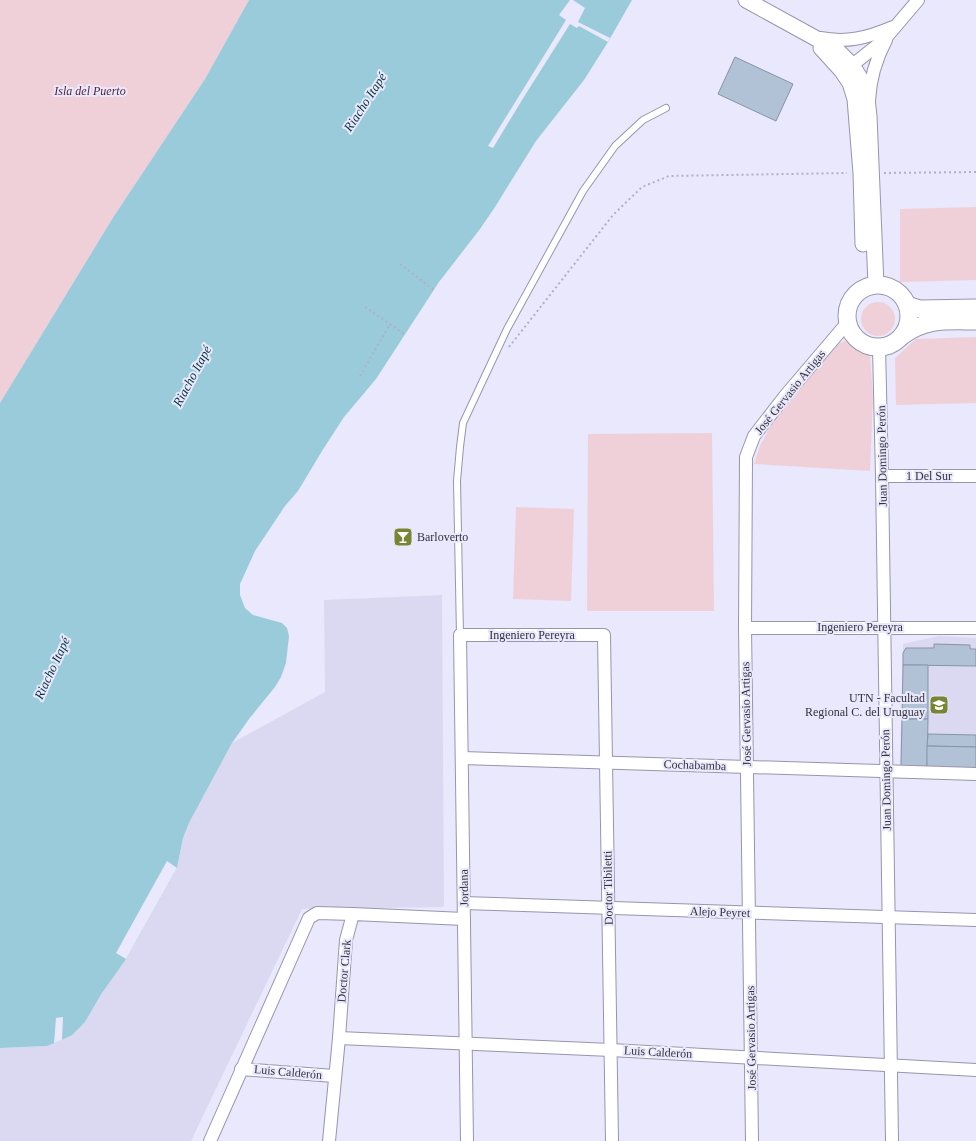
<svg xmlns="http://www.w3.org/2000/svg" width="976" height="1141" font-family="'Times New Roman',serif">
  <rect width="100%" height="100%" fill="#e9e8fc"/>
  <g fill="#dbd9f2">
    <path d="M442,595L444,907L302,909L191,1141H0V1048L47,1046L62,1040L85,1022L177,868L183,838L189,823L232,743L325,692L324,600Z"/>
    <path d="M939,636L976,638V773L900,766L903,644Z"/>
  </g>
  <g fill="#efd0d9">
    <path d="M0,0H249L205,79L114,216L0,403Z"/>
    <path d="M976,207V280L900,282V209Z"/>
    <circle cx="878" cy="319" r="17"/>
    <path d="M976,337V403L896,405L895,358L916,339Z"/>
    <path d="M847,338L858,349L870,355L873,397L870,471L754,464L760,446L773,421L840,342L842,343Z"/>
    <path d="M712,433L714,611H587L588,434Z"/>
    <path d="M516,507L574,509L571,601L513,599Z"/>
  </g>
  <path fill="#9acbda" d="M249,0H632L608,42L584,80L536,141L495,207L480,229L439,282L376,379L344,417L322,451L298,491L285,506L255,551L240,584V595L245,608L253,615L282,623L287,628L289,636L286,663L281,677L275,687L249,719L232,743L189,823L183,838L177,868L126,959L102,993L85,1022L72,1035L62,1040L47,1046L0,1048V403L114,216L205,79Z"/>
  <g fill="#e9e8fc">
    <path d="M570,0H573L585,8L578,22L610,38L608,42L579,26L577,28L570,24L522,100L493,148L488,146L566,20L559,15Z"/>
    <path d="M167,861L177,868L126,959L116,953Z"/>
    <path d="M63,1017L62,1040L54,1043L56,1018Z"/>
  </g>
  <g fill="#b2c2d6" stroke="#8594a7">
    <path d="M735,57L793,84L776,121L718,94Z"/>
    <path d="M934,644L970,645V649H976V666L903,665V653L906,648H934Z"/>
    <path d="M903,665H928V719H902Z"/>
    <path d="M902,719H928L927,772L901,766Z"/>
    <path d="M928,734L976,735V747L927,746Z"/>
    <path d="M927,746L976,747V773L927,772Z"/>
  </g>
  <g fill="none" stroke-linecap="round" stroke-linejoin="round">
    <defs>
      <path id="service" d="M460,635L457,481L460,447L463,423L507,329L583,191L615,146L643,120L666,108"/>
      <g id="minor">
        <path d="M820,38C847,43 867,38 893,27"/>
        <path d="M846,70L884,40L918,0"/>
        <path d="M869,101C870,79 876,59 886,40"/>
        <path d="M879,347L882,476L892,1141"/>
        <path d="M882,476H976"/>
        <path d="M745,628H976"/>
        <path d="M462,758L976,774"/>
        <path d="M464,903L976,920"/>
        <path d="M339,1038L611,1050L976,1070"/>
        <path d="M241,1069L334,1076"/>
        <path d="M210,1141L309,918L317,913L353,914"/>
        <path d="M329,1141L339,1038L346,940L353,914L464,919"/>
        <path d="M467,1141L460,635H604L612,1141"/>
        <path d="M752,1141L745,628L746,457L754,436L785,396L848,322"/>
      </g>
      <g id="tertiary">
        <path d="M746,0L837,50L852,65L862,81L867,99L869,116L876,285"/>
        <path d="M821,48L842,71L850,83L855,99L861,173L863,244"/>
      </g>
      <g id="secondary">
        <circle cx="878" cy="316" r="31"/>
        <path d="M907,305L920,309L976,308"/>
        <path d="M902,336C926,318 948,321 976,321"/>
      </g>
    </defs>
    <use href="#service" stroke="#9795ac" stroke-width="8"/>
    <use href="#minor" stroke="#9795ac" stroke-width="14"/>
    <use href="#tertiary" stroke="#9795ac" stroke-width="17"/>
    <use href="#secondary" stroke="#9795ac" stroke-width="19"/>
    <g stroke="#b2b1c2" stroke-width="2" stroke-dasharray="2 3" stroke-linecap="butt">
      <path d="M884,173L976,172"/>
      <path d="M400,264L434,290"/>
      <path d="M365,307L404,334"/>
      <path d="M509,347L613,215L642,187L669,176L847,173"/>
      <path d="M360,376L390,324"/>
    </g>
    <use href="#service" stroke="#fff" stroke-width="6"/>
    <use href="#minor" stroke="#fff" stroke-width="12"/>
    <use href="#tertiary" stroke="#fff" stroke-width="15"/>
    <use href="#secondary" stroke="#fff" stroke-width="17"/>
  </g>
  <defs>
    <symbol id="bar-square" viewBox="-11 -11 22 22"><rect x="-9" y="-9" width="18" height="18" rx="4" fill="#788532" stroke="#e9e8fc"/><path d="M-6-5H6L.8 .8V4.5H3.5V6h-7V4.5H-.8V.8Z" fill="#fff"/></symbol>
    <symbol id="university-square" viewBox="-11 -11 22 22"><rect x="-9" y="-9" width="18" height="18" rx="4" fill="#788532" stroke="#e9e8fc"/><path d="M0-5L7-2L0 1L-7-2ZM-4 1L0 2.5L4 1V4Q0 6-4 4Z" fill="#fff"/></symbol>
  </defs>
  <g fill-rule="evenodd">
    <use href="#bar-square" x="392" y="526" width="22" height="22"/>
    <use href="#university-square" x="928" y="694" width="22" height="22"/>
  </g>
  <g text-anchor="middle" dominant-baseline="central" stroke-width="4" stroke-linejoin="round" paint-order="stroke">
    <g font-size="12" font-style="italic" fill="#531d33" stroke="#e9e8fc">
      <text x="90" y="91">Isla del Puerto</text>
    </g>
    <g font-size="12" fill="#33323c" stroke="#e9e8fc">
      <text transform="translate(790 392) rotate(-51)">José Gervasio Artigas</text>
      <text transform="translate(882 456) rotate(-91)">Juan Domingo Perón</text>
      <text x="929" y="476">1 Del Sur</text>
      <text x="860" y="627">Ingeniero Pereyra</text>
      <text x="532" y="635">Ingeniero Pereyra</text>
      <text transform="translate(746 714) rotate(-91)">José Gervasio Artigas</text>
      <text transform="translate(695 765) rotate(2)">Cochabamba</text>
      <text transform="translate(886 780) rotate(-91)">Juan Domingo Perón</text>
      <text transform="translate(464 888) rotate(-91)">Jordana</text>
      <text transform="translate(608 888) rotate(-91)">Doctor Tibiletti</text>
      <text transform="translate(720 912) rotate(2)">Alejo Peyret</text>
      <text transform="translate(344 971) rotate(-85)">Doctor Clark</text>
      <text transform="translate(751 1038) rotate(-91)">José Gervasio Artigas</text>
      <text transform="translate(658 1052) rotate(3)">Luis Calderón</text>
      <text transform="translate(288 1072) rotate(5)">Luis Calderón</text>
    </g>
    <g font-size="12" fill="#33323c" stroke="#e9e8fc" text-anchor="start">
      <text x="417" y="537">Barloverto</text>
      <text x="925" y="698" text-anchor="end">UTN - Facultad<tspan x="925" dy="14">Regional C. del Uruguay</tspan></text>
    </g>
    <g font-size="13" font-style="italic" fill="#04333f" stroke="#e9e8fc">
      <text transform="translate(365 102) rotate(-57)">Riacho Itapé</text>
      <text transform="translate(192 376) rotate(-62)">Riacho Itapé</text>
      <text transform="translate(52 668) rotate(-65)">Riacho Itapé</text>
    </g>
  </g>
</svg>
